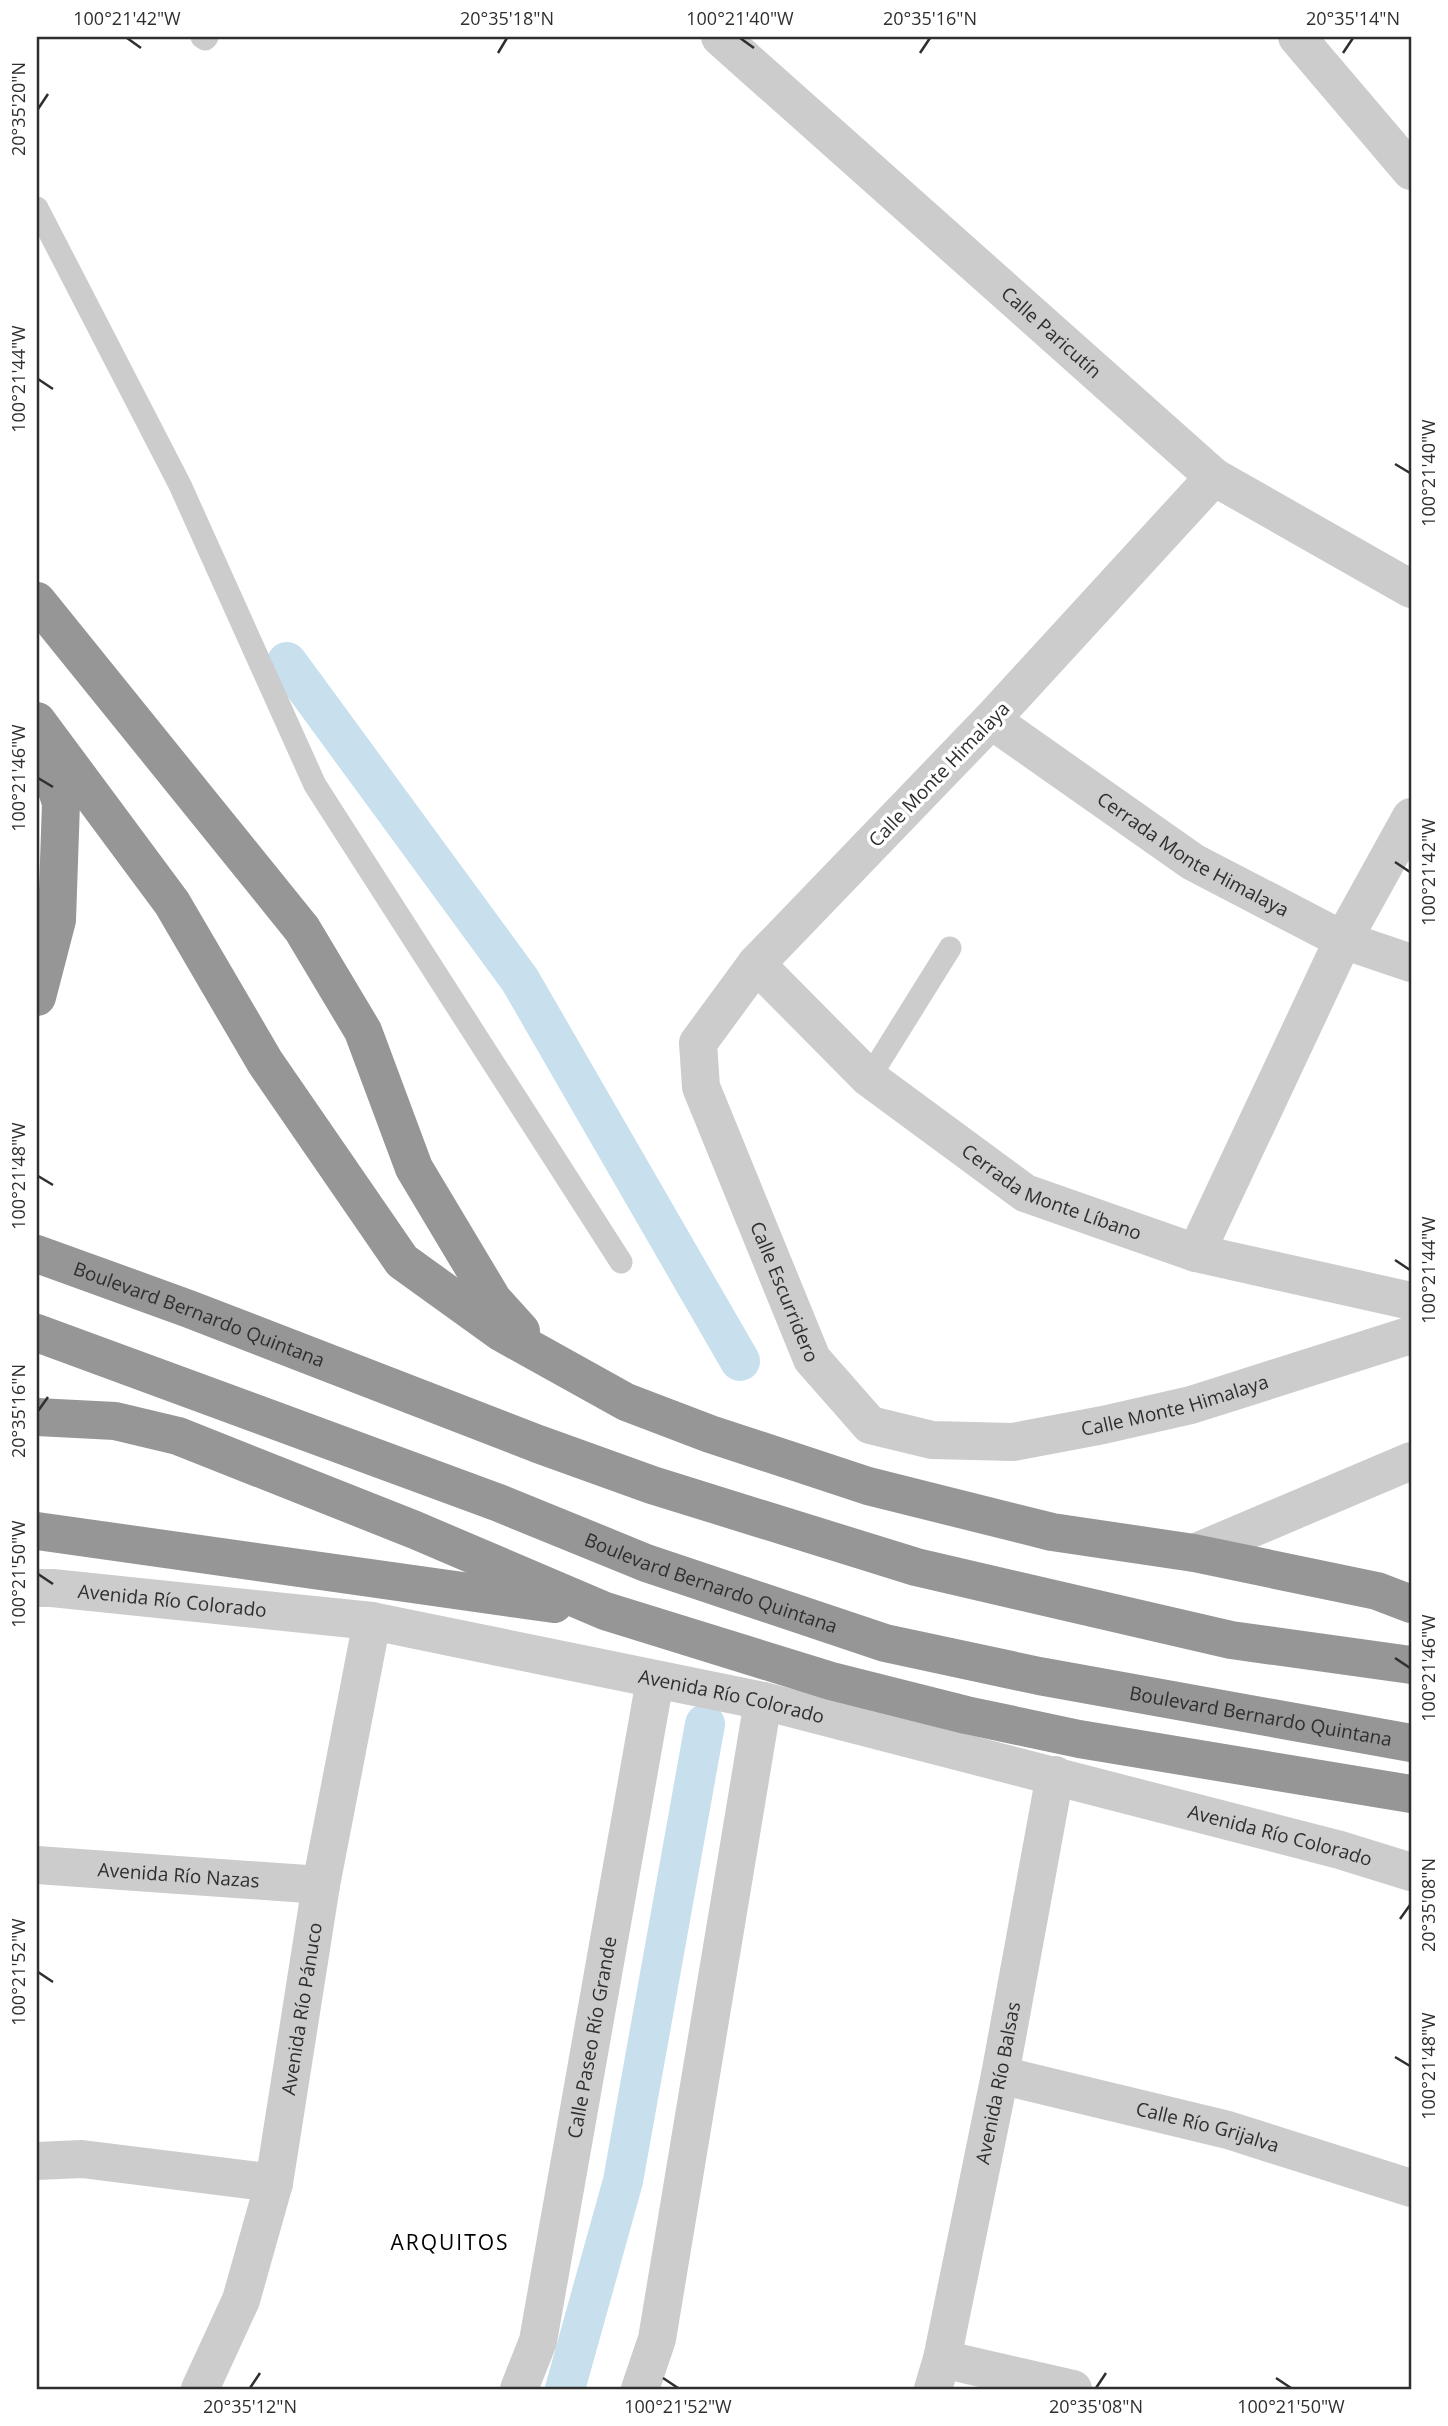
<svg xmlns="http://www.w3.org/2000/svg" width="1448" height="2426" font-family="'Open Sans',sans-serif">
  <rect width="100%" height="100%" fill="#fff"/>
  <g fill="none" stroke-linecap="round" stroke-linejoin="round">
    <g stroke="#c8e0ee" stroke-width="40">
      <path d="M287,662L520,980L740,1361"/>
      <path d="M565,2389L623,2181L705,1724"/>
    </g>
    <g stroke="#ccc" stroke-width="23">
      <path d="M202,37L205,39L207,37"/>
      <path d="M37,208L180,485L315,785L621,1262"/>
      <path d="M869,1078L950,948"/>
    </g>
    <g stroke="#ccc" stroke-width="38">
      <path id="s1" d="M720,37L1214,477L1411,589"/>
      <path d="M1297,37L1411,171"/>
      <path id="s2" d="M1214,477L991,720L756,964L698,1043L701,1087L812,1359L870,1425L932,1440L1013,1442L1103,1425L1191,1405L1411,1335"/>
      <path id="s3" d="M991,720L1193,862L1343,940L1411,963"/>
      <path id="s4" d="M756,964L869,1078L1025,1193L1196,1253L1411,1301"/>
      <path d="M1196,1253L1343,940L1411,817"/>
      <path d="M1194,1553L1411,1461"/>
      <path id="s5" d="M37,1588H52L372,1621L763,1701L1340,1850L1411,1872"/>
      <path id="s6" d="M37,1865L321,1885"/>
      <path id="s7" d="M1000,2075L1228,2130L1411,2188"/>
      <path d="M37,2161L82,2159L274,2183"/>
      <path d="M942,2359L1073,2389"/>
      <path id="s8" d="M200,2389L241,2300L274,2183L321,1885L372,1621"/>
      <path id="s9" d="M519,2389L538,2341L655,1680"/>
      <path d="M640,2389L657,2339L763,1701"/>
      <path id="s10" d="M933,2389L942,2359L1000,2075L1055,1775"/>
    </g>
    <g stroke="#969696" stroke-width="38">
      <path d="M37,601L302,929L363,1031L414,1168L493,1300L521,1331"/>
      <path d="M37,721L172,903L265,1062L402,1261L502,1333L626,1402L710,1434L868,1486L1052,1532L1194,1553L1377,1591L1411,1604"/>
      <path d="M37,997L57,920L61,803L43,746"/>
      <path id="s11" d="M37,1254L189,1309L538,1444L652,1485L916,1567L1231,1640L1411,1665"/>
      <path id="s12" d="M37,1333L499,1503L646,1563L885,1643L1039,1676L1411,1743"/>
      <path d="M37,1417L115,1421L178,1436L415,1530L605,1611L831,1681L966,1715L1079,1739L1411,1794"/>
      <path d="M37,1531L554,1604"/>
    </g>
  </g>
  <path fill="none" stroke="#2f2f2f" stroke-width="2.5" d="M127,38L141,48M740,38L754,48M498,53L507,38M920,53L930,38M1343,53L1353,38M38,109L48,94M38,379L53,389M1395,464L1410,473M38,778L53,787M1395,862L1410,872M38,1176L53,1185M1395,1260L1410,1270M38,1411L48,1397M38,1574L53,1584M1395,1658L1410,1668M1400,1919L1410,1905M38,1972L53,1982M1395,2057L1410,2066M663,2378L678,2388M1276,2378L1291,2388M250,2388L260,2373M1096,2388L1106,2373"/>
  <g text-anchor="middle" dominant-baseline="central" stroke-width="7" stroke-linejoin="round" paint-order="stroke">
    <g font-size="19" fill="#2f2f2f" stroke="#fff">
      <text stroke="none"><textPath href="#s1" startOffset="444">Calle Paricutín</textPath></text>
      <text transform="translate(939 774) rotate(-46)">Calle Monte Himalaya</text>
      <text stroke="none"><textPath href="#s3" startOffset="243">Cerrada Monte Himalaya</textPath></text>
      <text stroke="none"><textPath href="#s4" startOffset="378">Cerrada Monte Líbano</textPath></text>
      <text stroke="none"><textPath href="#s2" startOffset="1032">Calle Escurridero</textPath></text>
      <text stroke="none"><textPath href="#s11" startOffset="173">Boulevard Bernardo Quintana</textPath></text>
      <text stroke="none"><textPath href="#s2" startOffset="1503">Calle Monte Himalaya</textPath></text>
      <text stroke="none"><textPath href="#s12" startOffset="719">Boulevard Bernardo Quintana</textPath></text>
      <text stroke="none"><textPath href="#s5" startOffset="136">Avenida Río Colorado</textPath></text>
      <text stroke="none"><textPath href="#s5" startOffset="704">Avenida Río Colorado</textPath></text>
      <text stroke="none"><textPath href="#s12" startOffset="1286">Boulevard Bernardo Quintana</textPath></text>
      <text stroke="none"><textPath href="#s5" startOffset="1270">Avenida Río Colorado</textPath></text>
      <text stroke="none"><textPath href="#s6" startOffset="142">Avenida Río Nazas</textPath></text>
      <text stroke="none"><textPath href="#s8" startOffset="396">Avenida Río Pánuco</textPath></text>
      <text stroke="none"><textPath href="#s9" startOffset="360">Calle Paseo Río Grande</textPath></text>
      <text stroke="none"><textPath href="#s10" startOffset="313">Avenida Río Balsas</textPath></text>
      <text stroke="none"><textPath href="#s7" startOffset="214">Calle Río Grijalva</textPath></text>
    </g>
    <g font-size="21" letter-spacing="2" fill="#000" stroke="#fff">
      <text x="450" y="2242">ARQUITOS</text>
    </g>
  </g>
  <rect width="1448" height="2426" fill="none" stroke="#ffffff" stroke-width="77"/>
  <rect x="38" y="38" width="1372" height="2350" fill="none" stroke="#2f2f2f" stroke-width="2.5"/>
  <g font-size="18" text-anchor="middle" fill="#2f2f2f">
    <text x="127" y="25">100°21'42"W</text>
    <text x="507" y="25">20°35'18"N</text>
    <text x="740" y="25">100°21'40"W</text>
    <text x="930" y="25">20°35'16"N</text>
    <text x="1353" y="25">20°35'14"N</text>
    <text transform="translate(19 109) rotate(-90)" y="6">20°35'20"N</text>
    <text transform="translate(19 379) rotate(-90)" y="6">100°21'44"W</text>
    <text transform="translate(1429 473) rotate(-90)" y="6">100°21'40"W</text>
    <text transform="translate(19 778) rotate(-90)" y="6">100°21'46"W</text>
    <text transform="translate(1429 872) rotate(-90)" y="6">100°21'42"W</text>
    <text transform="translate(19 1176) rotate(-90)" y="6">100°21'48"W</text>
    <text transform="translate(1429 1270) rotate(-90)" y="6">100°21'44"W</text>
    <text transform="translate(19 1411) rotate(-90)" y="6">20°35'16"N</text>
    <text transform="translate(19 1574) rotate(-90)" y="6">100°21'50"W</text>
    <text transform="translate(1429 1668) rotate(-90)" y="6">100°21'46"W</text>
    <text transform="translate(1429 1905) rotate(-90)" y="6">20°35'08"N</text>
    <text transform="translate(19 1972) rotate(-90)" y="6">100°21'52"W</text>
    <text transform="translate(1429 2066) rotate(-90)" y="6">100°21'48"W</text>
    <text x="250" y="2413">20°35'12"N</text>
    <text x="678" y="2413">100°21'52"W</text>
    <text x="1096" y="2413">20°35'08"N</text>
    <text x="1291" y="2413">100°21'50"W</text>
  </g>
</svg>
